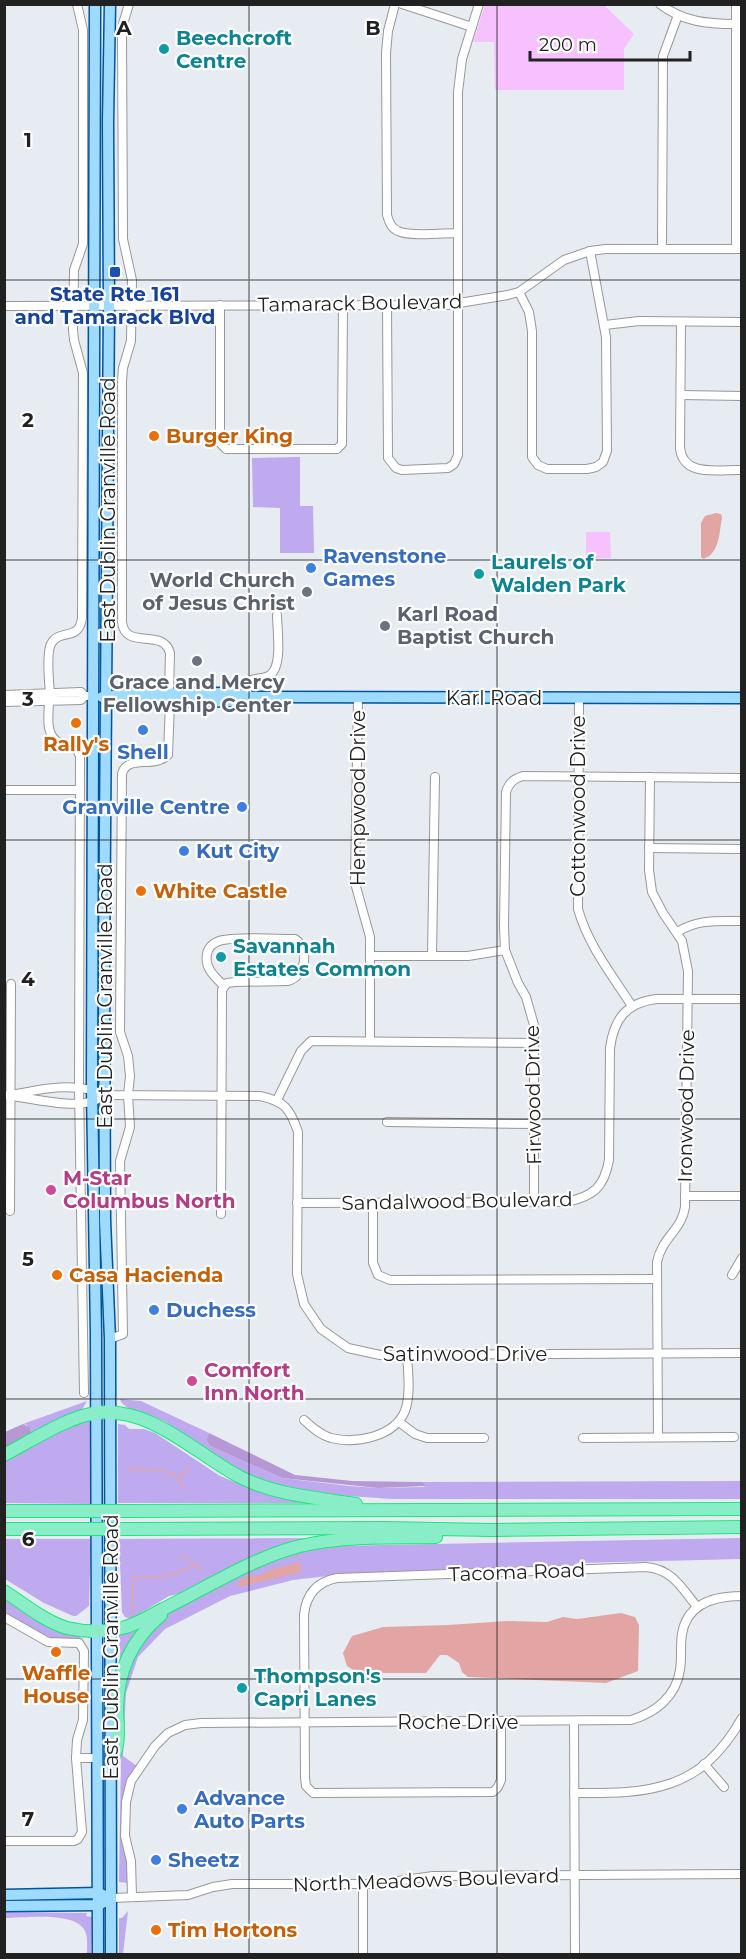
<svg xmlns="http://www.w3.org/2000/svg" width="746" height="1959" font-family="Montserrat,sans-serif">
  <rect width="100%" height="100%" fill="#e6ecf2"/>
  <g fill="#bfa9ef">
    <path d="M300,457V506H313L314,553H280V508L253,507L252,458Z"/>
    <path d="M120,1399L141,1401L209,1433L206,1440L210,1446L282,1478L349,1486L378,1488L423,1487L426,1486L423,1482L741,1481V1499H393C344,1496 291,1494 245,1473C216,1460 191,1438 164,1421C152,1415 123,1411 120,1399Z"/>
    <path d="M87,1401L80,1413L5,1449V1448L15,1443L27,1425L23,1424Z"/>
    <path d="M83,1420H89L91,1423V1504L5,1503L4,1459Z"/>
    <path d="M118,1424L125,1425L129,1429H144L155,1433L220,1476L250,1488L323,1503H118Z"/>
    <path d="M328,1538L183,1593L169,1596L131,1619L125,1617L122,1612L119,1539Z"/>
    <path d="M741,1538V1559L578,1563L572,1565L354,1573L293,1580L230,1596L165,1629L138,1657L126,1693L123,1756L137,1766L125,1786L124,1793V1844L128,1861V1883L119,1882L122,1697C124,1683 127,1666 134,1653C140,1642 157,1622 166,1614C180,1604 195,1597 210,1590C251,1569 289,1552 335,1546Z"/>
    <path d="M5,1539H91L89,1606L76,1616H73L44,1603L5,1579Z"/>
    <path d="M4,1596L54,1628L84,1639H54L46,1636L5,1612Z"/>
    <path d="M143,1624L120,1664L119,1635Z"/>
    <path d="M128,1911L123,1954H119V1918H122Z"/>
    <path d="M5,1912L87,1913L86,1916L92,1917L91,1954H87C87,1947 88,1938 85,1931C76,1911 24,1918 5,1918Z"/>
  </g>
  <g fill="#b698d4">
    <path d="M23,1424L30,1428V1434L5,1448V1432Z"/>
    <path d="M209,1433L295,1475L352,1481L423,1482L426,1486L378,1488L282,1478L210,1446L206,1440Z"/>
  </g>
  <g fill="#f6c1fe">
    <path d="M485,5H604L634,34L624,49V90H495L494,42H473Z"/>
    <path d="M586,532H610L611,558L586,559Z"/>
  </g>
  <g fill="#e2a5a4">
    <path d="M716,513L721,514L722,518C719,532 720,554 703,559L701,557V523L705,516Z"/>
    <path d="M300,1562L301,1572L238,1587L239,1581L247,1576H258L270,1570Z"/>
    <path d="M621,1613L635,1617L639,1625L638,1671L606,1683L468,1677L462,1672L459,1663L447,1655H440L426,1673H358L347,1666L343,1653L352,1636L383,1627L448,1625L507,1621L547,1622L563,1617L577,1619Z"/>
  </g>
  <g fill="none" stroke-linecap="round" stroke-linejoin="round">
    <g stroke="#e2a5a4" stroke-width="1.5">
      <path d="M128,1470C146,1470 181,1465 182,1490"/>
      <path d="M180,1478L189,1467"/>
      <path d="M181,1555L203,1570"/>
      <path d="M132,1613L134,1577L168,1576L196,1565"/>
    </g>
    <defs>
      <g id="minor">
        <path d="M129,4L123,24L122,37L123,239L132,280L131,341L123,368L122,381V622C125,651 163,627 170,653L169,693"/>
        <path d="M395,4L388,31L386,53L387,215C389,222 391,228 398,231C410,237 443,233 458,233"/>
        <path d="M402,4L472,27"/>
        <path d="M660,4C683,22 708,24 736,24"/>
        <path d="M662,248L663,56L678,15"/>
        <path d="M736,249V4"/>
        <path d="M519,292L529,312L532,331V457L538,465L547,469H587L596,467L603,462L607,451L606,337L590,251"/>
        <path d="M220,305V443L226,449H337L342,444V441L343,305"/>
        <path d="M387,305L388,458L396,468L402,470L448,468L454,464L458,455V92L462,59L479,4"/>
        <path d="M4,306L447,305L508,295L519,292L564,260L590,251L606,249H742"/>
        <path d="M681,322L680,448C683,478 719,469 742,470"/>
        <path d="M605,325L639,321L742,322"/>
        <path d="M681,395L742,396"/>
        <path d="M50,693C49,681 46,654 51,644C59,628 79,642 82,618L83,373L74,340L73,330L74,270L83,244V30L77,4"/>
        <path d="M4,695L81,692L85,696H94"/>
        <path d="M247,697L248,682C254,677 263,680 270,675C283,666 277,630 277,615"/>
        <path d="M358,698L355,883L370,937V1041"/>
        <path d="M579,699L578,909C588,945 612,975 632,1006"/>
        <path d="M49,701C49,714 44,736 60,743C64,745 70,745 75,746L80,756L79,1089L84,1393"/>
        <path d="M4,702L81,700L85,696"/>
        <path d="M650,777L649,870L652,892L663,913L682,941L688,971L685,1207C682,1230 662,1237 657,1262L658,1437"/>
        <path d="M4,790H80"/>
        <path d="M649,848L742,849"/>
        <path d="M677,932C699,919 716,921 742,921"/>
        <path d="M432,955L435,777"/>
        <path d="M370,956H468L505,950"/>
        <path d="M4,1095C28,1097 74,1110 96,1100"/>
        <path d="M11,1095C41,1089 76,1081 105,1095L260,1096C284,1101 290,1108 298,1132L297,1274L304,1304L321,1329L348,1348L380,1355L742,1353"/>
        <path d="M277,1100L301,1051L311,1041L535,1043"/>
        <path d="M387,1122L534,1124"/>
        <path d="M685,1196H742"/>
        <path d="M534,1202V1025L526,997L518,983L505,950L504,927L506,792C509,783 513,779 523,776L742,778"/>
        <path d="M297,1203L567,1202C593,1196 604,1188 609,1160L610,1048C614,1019 626,1003 656,999H742"/>
        <path d="M373,1203V1263L378,1275L390,1280L657,1279"/>
        <path d="M10,1211L11,984"/>
        <path d="M221,1214L222,990L227,983L235,982L288,981C306,976 310,949 295,939C277,939 233,936 219,941C213,943 208,948 207,954C204,968 215,977 224,986"/>
        <path d="M732,1275L742,1258"/>
        <path d="M110,1339L123,1334L120,1161L130,1127L128,1095L130,1076L128,1056L120,1032L122,774C127,754 154,769 168,755L170,702"/>
        <path d="M304,1420C312,1427 320,1435 331,1438C356,1444 394,1437 405,1411C411,1394 408,1372 407,1355"/>
        <path d="M399,1422L415,1434L427,1438H484"/>
        <path d="M583,1438L734,1437"/>
        <path d="M4,1617L48,1642L79,1643L84,1651L83,1720L77,1740L76,1758L82,1832L78,1839L74,1841H4"/>
        <path d="M574,1721L575,1954"/>
        <path d="M501,1722V1780L498,1787L493,1792L313,1793L306,1786L305,1778L304,1615C306,1595 316,1582 337,1578L646,1567C672,1569 682,1588 697,1607"/>
        <path d="M76,1758H98"/>
        <path d="M704,1764L724,1787"/>
        <path d="M574,1793C650,1794 701,1791 742,1718"/>
        <path d="M363,1884V1954"/>
        <path d="M132,1896L131,1861L125,1836L126,1802L131,1781L155,1746L168,1733L185,1725L201,1723L631,1720C655,1713 676,1697 680,1670C682,1658 680,1646 682,1634C687,1603 715,1596 742,1596"/>
        <path d="M112,1898L188,1895L213,1887L232,1884H376L433,1876L742,1874"/>
      </g>
      <g id="major">
        <path d="M95,4L92,1089L96,1334L98,1954"/>
        <path d="M110,4L108,122L109,305L104,964L105,1220L110,1339L111,1954"/>
        <path d="M102,697L120,703L237,701L247,697L742,698"/>
        <path d="M107,697L120,694L225,693H236L247,697"/>
        <path d="M4,1895L99,1893L103,1895"/>
        <path d="M4,1906L99,1905L104,1902"/>
      </g>
      <g id="highway">
        <path d="M4,1455C29,1442 69,1416 96,1413C151,1406 196,1454 240,1477C275,1495 318,1498 356,1504"/>
        <path d="M4,1511H82"/>
        <path d="M127,1511L742,1509"/>
        <path d="M4,1529H81"/>
        <path d="M127,1529L383,1528L491,1530L742,1527"/>
        <path d="M4,1591C24,1604 44,1621 67,1628C84,1632 105,1632 122,1628C136,1625 150,1616 163,1609C204,1589 243,1564 286,1550C332,1535 389,1538 436,1537"/>
        <path d="M112,1761C120,1743 118,1730 117,1711C117,1672 131,1640 161,1615"/>
      </g>
    </defs>
    <use href="#minor" stroke="#989898" stroke-width="10"/>
    <use href="#major" stroke="#00539d" stroke-width="13"/>
    <use href="#highway" stroke="#1ae979" stroke-width="14"/>
    <use href="#minor" stroke="#fff" stroke-width="8"/>
    <use href="#major" stroke="#9edbff" stroke-width="10"/>
    <use href="#highway" stroke="#89eec7" stroke-width="12"/>
    <defs>
      <g id="highway-bridge">
        <path d="M82,1511H127"/>
        <path d="M81,1529H127"/>
      </g>
    </defs>
    <use href="#highway-bridge" stroke="#1ae979" stroke-width="14" stroke-linecap="butt"/>
    <use href="#highway-bridge" stroke="#89eec7" stroke-width="12"/>
  </g>
  <path fill="none" stroke="#212121" stroke-width="1.5" stroke-opacity="0.55" d="M249,4V1954M497,4V1954M4,280H742M4,560H742M4,840H742M4,1119H742M4,1399H742M4,1679H742"/>
  <g fill="#0f9aa8" stroke="#fff" stroke-width="2">
    <circle cx="164" cy="49" r="6"/>
    <circle cx="479" cy="574" r="6"/>
    <circle cx="221" cy="957" r="6"/>
    <circle cx="242" cy="1688" r="6"/>
  </g>
  <rect fill="#1a4fb4" stroke="#fff" stroke-width="2" x="109" y="266" width="12" height="12" rx="3"/>
  <g fill="#e8710a" stroke="#fff" stroke-width="2">
    <circle cx="154" cy="436" r="6"/>
    <circle cx="76" cy="723" r="6"/>
    <circle cx="141" cy="891" r="6"/>
    <circle cx="57" cy="1275" r="6"/>
    <circle cx="56" cy="1652" r="6"/>
    <circle cx="156" cy="1930" r="6"/>
  </g>
  <g fill="#3f7fe0" stroke="#fff" stroke-width="2">
    <circle cx="311" cy="568" r="6"/>
    <circle cx="143" cy="730" r="6"/>
    <circle cx="242" cy="807" r="6"/>
    <circle cx="184" cy="851" r="6"/>
    <circle cx="154" cy="1310" r="6"/>
    <circle cx="182" cy="1809" r="6"/>
    <circle cx="156" cy="1860" r="6"/>
  </g>
  <g fill="#6b7280" stroke="#fff" stroke-width="2">
    <circle cx="307" cy="592" r="6"/>
    <circle cx="385" cy="626" r="6"/>
    <circle cx="197" cy="661" r="6"/>
  </g>
  <g fill="#d1479c" stroke="#fff" stroke-width="2">
    <circle cx="51" cy="1190" r="6"/>
    <circle cx="192" cy="1381" r="6"/>
  </g>
  <g text-anchor="middle" dominant-baseline="central" stroke-width="4.5" stroke-linejoin="round" paint-order="stroke">
    <g font-size="20" font-weight="bold" fill="#0d838f" stroke="#fff" text-anchor="start">
      <text x="176" y="38">Beechcroft<tspan x="176" dy="23">Centre</tspan></text>
      <text x="491" y="562">Laurels of<tspan x="491" dy="23">Walden Park</tspan></text>
      <text x="233" y="946">Savannah<tspan x="233" dy="23">Estates Common</tspan></text>
      <text x="254" y="1676">Thompson's<tspan x="254" dy="23">Capri Lanes</tspan></text>
    </g>
    <g font-size="20" font-weight="bold" fill="#164399" stroke="#fff">
      <text x="115" y="294">State Rte 161<tspan x="115" dy="23">and Tamarack Blvd</tspan></text>
    </g>
    <g font-size="20" fill="#212121" stroke="#fff">
      <text transform="translate(360 303) rotate(-1)">Tamarack Boulevard</text>
      <text transform="translate(108 510) rotate(-90)">East Dublin Granville Road</text>
      <text x="494" y="698">Karl Road</text>
      <text transform="translate(358 798) rotate(-90)">Hempwood Drive</text>
      <text transform="translate(578 806) rotate(-90)">Cottonwood Drive</text>
      <text transform="translate(105 996) rotate(-90)">East Dublin Granville Road</text>
      <text transform="translate(533 1095) rotate(-91)">Firwood Drive</text>
      <text transform="translate(686 1106) rotate(-89)">Ironwood Drive</text>
      <text transform="translate(457 1201) rotate(-1)">Sandalwood Boulevard</text>
      <text x="465" y="1354">Satinwood Drive</text>
      <text transform="translate(517 1572) rotate(-2)">Tacoma Road</text>
      <text transform="translate(111 1647) rotate(-90)">East Dublin Granville Road</text>
      <text x="458" y="1722">Roche Drive</text>
      <text transform="translate(426 1880) rotate(-2)">North Meadows Boulevard</text>
    </g>
    <g font-size="20" font-weight="bold" fill="#c56008" stroke="#fff" text-anchor="start">
      <text x="166" y="436">Burger King</text>
      <text x="76" y="744" text-anchor="middle">Rally's</text>
      <text x="153" y="891">White Castle</text>
      <text x="69" y="1275">Casa Hacienda</text>
      <text x="56" y="1673" text-anchor="middle">Waffle<tspan x="56" dy="23">House</tspan></text>
      <text x="168" y="1930">Tim Hortons</text>
    </g>
    <g font-size="20" font-weight="bold" fill="#366cbe" stroke="#fff" text-anchor="start">
      <text x="323" y="556">Ravenstone<tspan x="323" dy="23">Games</tspan></text>
      <text x="143" y="752" text-anchor="middle">Shell</text>
      <text x="230" y="807" text-anchor="end">Granville Centre</text>
      <text x="196" y="851">Kut City</text>
      <text x="166" y="1310">Duchess</text>
      <text x="194" y="1798">Advance<tspan x="194" dy="23">Auto Parts</tspan></text>
      <text x="168" y="1860">Sheetz</text>
    </g>
    <g font-size="20" font-weight="bold" fill="#5b616d" stroke="#fff" text-anchor="end">
      <text x="295" y="580">World Church<tspan x="295" dy="23">of Jesus Christ</tspan></text>
      <text x="397" y="614" text-anchor="start">Karl Road<tspan x="397" dy="23">Baptist Church</tspan></text>
      <text x="197" y="682" text-anchor="middle">Grace and Mercy<tspan x="197" dy="23">Fellowship Center</tspan></text>
    </g>
    <g font-size="20" font-weight="bold" fill="#b23c85" stroke="#fff" text-anchor="start">
      <text x="63" y="1178">M-Star<tspan x="63" dy="23">Columbus North</tspan></text>
      <text x="204" y="1370">Comfort<tspan x="204" dy="23">Inn North</tspan></text>
    </g>
  </g>
  <g font-size="20" text-anchor="middle" font-weight="bold" fill="#212121" stroke="#fff" stroke-width="4.5" stroke-linejoin="round" paint-order="stroke">
    <text x="124" y="35">A</text>
    <text x="373" y="35">B</text>
    <text x="28" y="147">1</text>
    <text x="28" y="427">2</text>
    <text x="28" y="706">3</text>
    <text x="28" y="986">4</text>
    <text x="28" y="1266">5</text>
    <text x="28" y="1546">6</text>
    <text x="28" y="1826">7</text>
  </g>
  <rect width="746" height="1959" fill="none" stroke="#212121" stroke-width="12"/>
  <path d="M530 51v9h160v-9" fill="none" stroke="#212121" stroke-width="3"/>
  <text x="539" y="51" font-size="18" fill="#212121" stroke="#ffffff" stroke-width="4.5" paint-order="stroke">200 m</text>
</svg>
